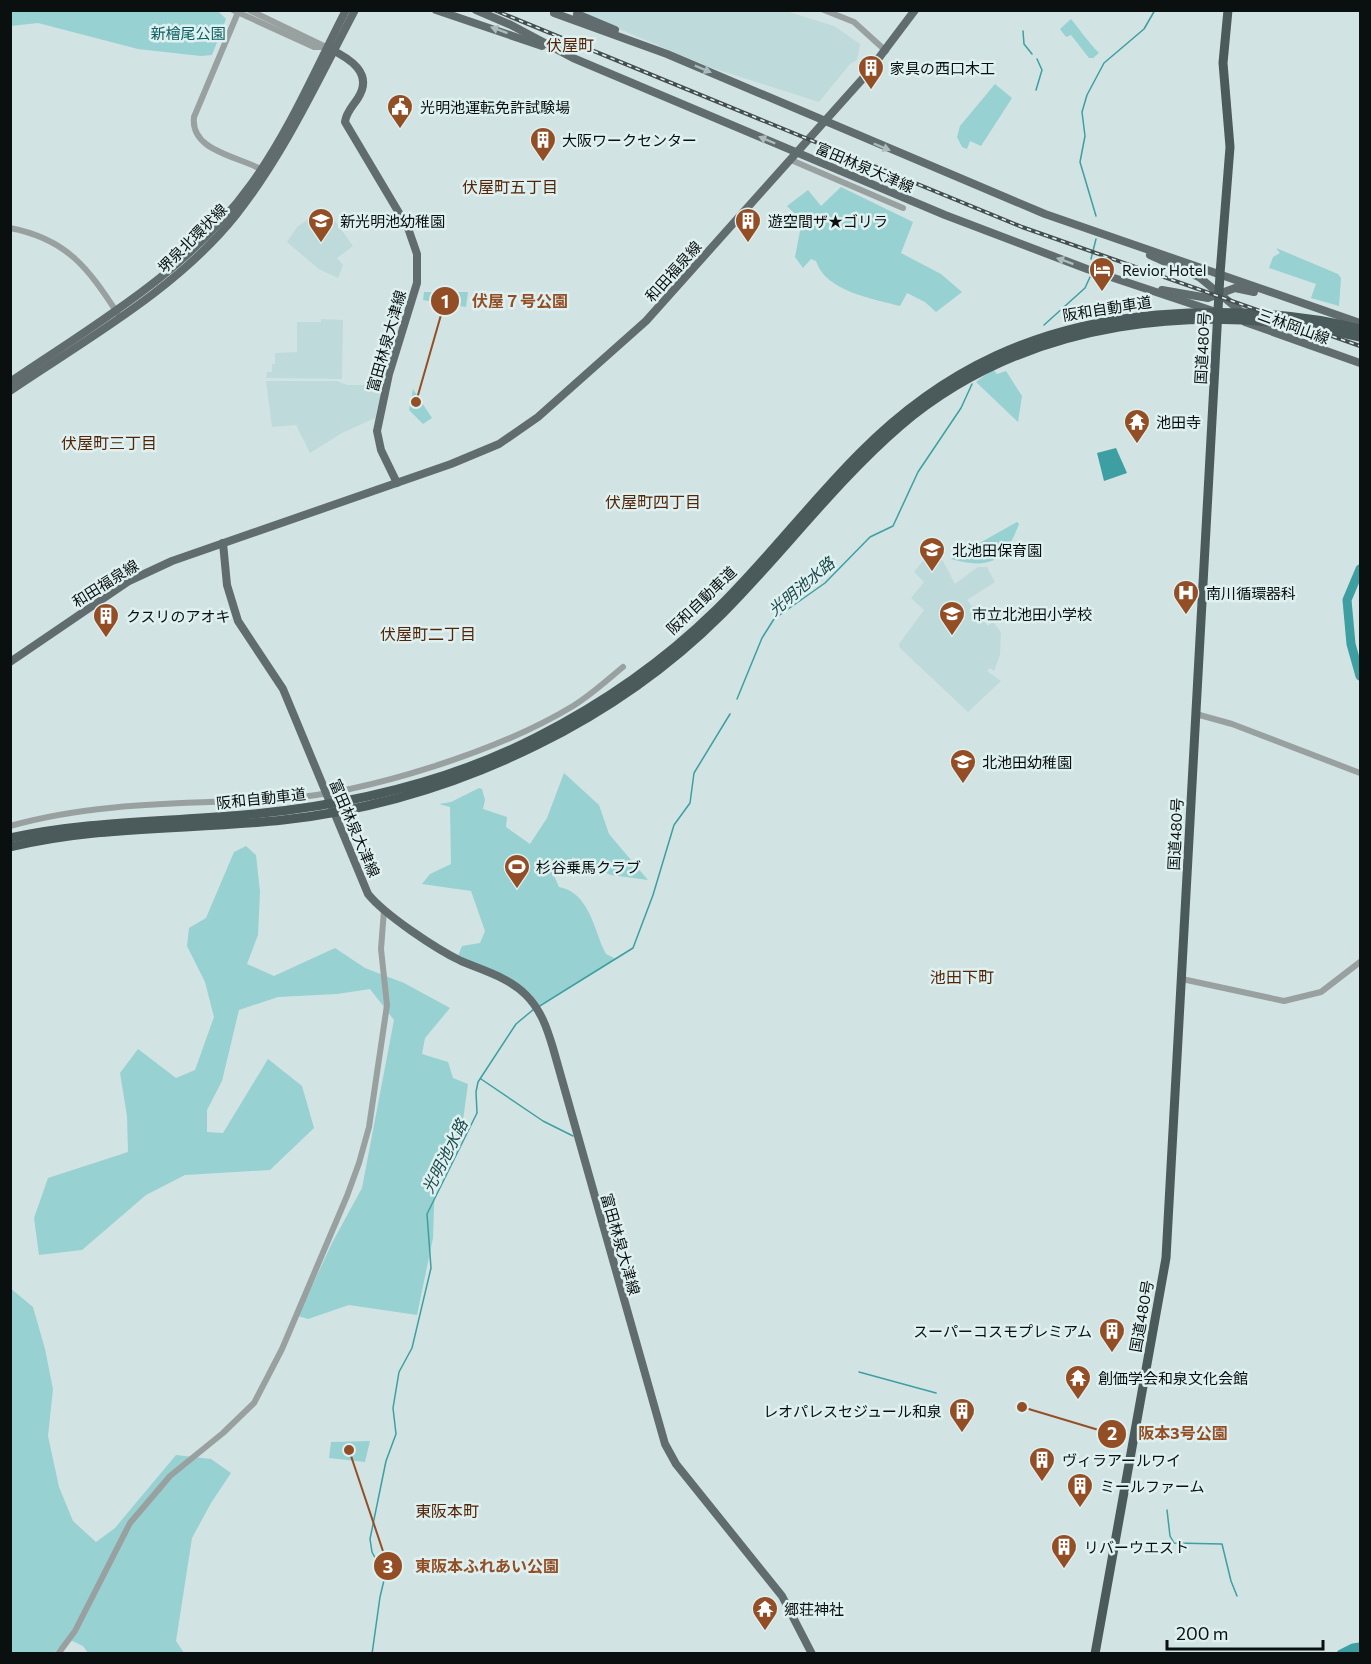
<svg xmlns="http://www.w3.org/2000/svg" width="1371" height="1664" font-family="Commissioner,'Noto Sans JP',sans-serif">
  <rect width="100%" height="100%" fill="#d2e3e3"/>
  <g fill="#bfdada">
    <path d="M577,11H786L834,26L860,44L857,60L850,64L819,102L709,67Z"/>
    <path d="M316,214L322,217L330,214L353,246L337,258L343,265L338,278L319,269L287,242L297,227Z"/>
    <path d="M321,319L343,320L342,379L266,378L267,372H272V364H275V353L297,352V322H321Z"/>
    <path d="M266,381H337L347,385H371L381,391L375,418L342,433L310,453L296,425L272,427Z"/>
    <path d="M930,552L943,561L955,584L978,567H987L995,582L967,600L988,626L993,622L1001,632L1000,655L994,671L990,668L987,671L1001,681L968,712L900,648L899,644L924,610L911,598L924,582L914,572Z"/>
  </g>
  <g fill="#98d1d2">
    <path d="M135,10L218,11L226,19L212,55L201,56L138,49L38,23L11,26V11Z"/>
    <path d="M1071,19C1081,31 1088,42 1099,53L1093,58H1089L1071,35L1066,37L1060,29Z"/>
    <path d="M995,84L1012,98L981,146L970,141L967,149L962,147L957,137L960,126Z"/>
    <path d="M841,187L913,222L901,253L941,274L962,292L936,312L925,302L907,293L900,306C873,299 825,291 816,261L811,259L803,268L795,257L802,221L787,206L808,190L821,206Z"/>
    <path d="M1276,248L1338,274L1341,278L1339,306L1311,298L1316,284L1269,268L1273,257L1280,253Z"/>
    <path d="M424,292H468L466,307L423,300Z"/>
    <path d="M993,369L997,374L1006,371L1022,396L1018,422L976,382Z"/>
    <path d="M413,389L432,418L423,424L409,410Z"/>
    <path d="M1017,522L1019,524C1005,561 991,570 951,559Z"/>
    <path d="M564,773L599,805L609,834L648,880L611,875L572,857V870L552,871L559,887C587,892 593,924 603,948L606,954L616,959L539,1005L458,956L462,946L480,943L485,931L471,891L422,884L430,874L451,864L450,807L439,804L451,802L479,788L482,789L485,800L483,809L507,817L506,827L530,844L547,818Z"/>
    <path d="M246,846L256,855L260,892L258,935L247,964L274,976L335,948L365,968L404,983L450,1008L425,1038L422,1054L448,1062L453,1078L468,1084L459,1149L435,1179L433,1238L417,1315L349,1305L308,1319L298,1316L332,1243L362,1188L394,1020L370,989L337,994L278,997L239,1010L222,1081L207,1110V1132L223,1133L268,1059L302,1086L314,1128L270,1170L185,1175L146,1195L82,1250L39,1255L34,1218L48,1178L128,1152L127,1116L120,1073L138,1049L176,1078L195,1070L214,1017L205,982L187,946L189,928L206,918L234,852Z"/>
    <path d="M10,1288L33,1307L45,1349L53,1389L48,1436L59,1487L73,1521L96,1542L115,1528L176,1455L211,1459L231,1473L211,1503L192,1538L176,1641L184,1653H88L83,1646L68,1639L54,1653H11Z"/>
    <path d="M370,1441L365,1462L329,1458L331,1442Z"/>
  </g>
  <path fill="#3d9fa2" d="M1116,448L1127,473L1104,481L1097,453Z"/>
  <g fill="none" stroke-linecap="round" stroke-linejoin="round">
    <g stroke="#3d9fa2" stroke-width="1.5">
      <path d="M1023,31L1024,44L1032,54"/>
      <path d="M1036,90L1042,70L1037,59"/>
      <path d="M1096,216L1080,162L1085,136L1082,112L1087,95L1104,63L1144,29L1155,10"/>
      <path d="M1091,259L1096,239"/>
      <path d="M1044,325L1085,288L1090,277"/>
      <path d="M737,699L762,638L774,619L825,583L870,537L893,526L918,472L961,408L972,384"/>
      <path d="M538,1007L633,948L653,895L674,825L690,803L694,773L730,714"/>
      <path d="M481,1079L543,1121L573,1136"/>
      <path d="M859,1372L936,1393"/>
      <path d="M1167,1510L1170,1536L1174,1543L1222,1544L1231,1581L1237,1596"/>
      <path d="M372,1654L380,1597L385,1576L372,1552L370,1539L386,1461L396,1434L393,1408L399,1372L412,1348L431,1268L427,1214L477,1113L476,1092L478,1082L516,1024L534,1009"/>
    </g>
    <g stroke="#3d9fa2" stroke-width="9">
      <path d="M1360,569L1347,600L1351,644L1360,676"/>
      <path d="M1341,1654L1353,1648L1360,1647"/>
    </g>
    <g stroke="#99a0a0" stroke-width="6">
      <path d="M233,10L314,47H327"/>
      <path d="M239,10L194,117C190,152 240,156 264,171"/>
      <path d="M249,10L326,47"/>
      <path d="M824,10L854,22L886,51"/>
      <path d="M791,160L903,208"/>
      <path d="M10,228C67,239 88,268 118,314"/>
      <path d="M1196,714L1232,724L1360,773"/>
      <path d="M10,826C98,801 190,804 281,799C367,793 499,751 573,706C591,695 606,681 623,667"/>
      <path d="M1182,979L1284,1001L1321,992L1360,962"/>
      <path d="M58,1654L75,1631L130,1523L170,1476L223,1433L254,1403L282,1349L347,1196L359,1163L369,1127L387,1005L381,949L384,910"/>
    </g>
    <g stroke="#606c6d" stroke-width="8">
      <path d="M436,10L542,46"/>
      <path d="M476,10L511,25L573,58L945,215L1087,269L1213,311"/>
      <path d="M554,13L667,54L1045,214L1360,323"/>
      <path d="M577,14L615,30"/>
      <path d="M330,49C349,58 374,73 358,98C353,106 346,112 345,122L408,228L417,254V283L389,374L377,431L381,450L397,483"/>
      <path d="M1150,255L1199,277L1244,314"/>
      <path d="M1162,290L1208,298L1235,288L1254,292"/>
      <path d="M1245,322L1360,363"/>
      <path d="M10,382C97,323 190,270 252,183C290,130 316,68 346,10"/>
      <path d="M10,391C88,338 177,289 236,215C285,153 318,80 355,10"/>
      <path d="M223,543L227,585L238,621L283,689L368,894C385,915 436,949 461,961C484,971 508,977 526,995C541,1010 547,1028 553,1048L665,1444L676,1464L782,1596L812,1654"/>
      <path d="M10,662L129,581L172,561L451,464L499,444L538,417L646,321L866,75L915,10"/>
    </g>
    <g stroke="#4b5a5a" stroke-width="9">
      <path d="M10,838C83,822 156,822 230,816C337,808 441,786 537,737C602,704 664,661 716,610C767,560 810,503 860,453C944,368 1039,325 1157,315C1224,310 1295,312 1360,329"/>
      <path d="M10,847C100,825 192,830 283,820C372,810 456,785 537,745C604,712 669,667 722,614C783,553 835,482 900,426C1027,318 1203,300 1360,337"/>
      <path d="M1095,1654L1166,1258L1220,274L1230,147L1223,63L1228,10"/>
    </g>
    <defs>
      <path id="rail" d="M494,10L1022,227L1360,346"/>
    </defs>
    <use href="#rail" stroke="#454e4e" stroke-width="4"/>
    <use href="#rail" stroke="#dff0f0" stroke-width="1.5" stroke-dasharray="4.5" stroke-linecap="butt"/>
  </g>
  <defs><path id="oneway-solid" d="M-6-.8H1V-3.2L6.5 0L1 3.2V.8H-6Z" transform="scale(1.5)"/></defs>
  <g fill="#acbbbc">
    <use href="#oneway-solid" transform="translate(499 30) rotate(-160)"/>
    <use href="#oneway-solid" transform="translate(703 69) rotate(23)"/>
    <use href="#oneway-solid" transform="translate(767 140) rotate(-157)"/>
    <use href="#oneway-solid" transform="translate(882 147) rotate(23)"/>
    <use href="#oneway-solid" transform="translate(1065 261) rotate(-160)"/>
  </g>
  <defs>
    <symbol id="building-pin" viewBox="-11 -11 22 30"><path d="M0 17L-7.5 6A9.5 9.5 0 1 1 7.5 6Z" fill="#944e26" stroke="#dff0f0"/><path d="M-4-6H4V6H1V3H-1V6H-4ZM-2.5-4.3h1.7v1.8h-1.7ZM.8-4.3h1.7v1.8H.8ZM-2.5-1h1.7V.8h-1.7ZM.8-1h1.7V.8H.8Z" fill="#fff"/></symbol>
    <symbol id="civic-pin" viewBox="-11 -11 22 30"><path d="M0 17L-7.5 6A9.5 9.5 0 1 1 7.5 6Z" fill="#944e26" stroke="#dff0f0"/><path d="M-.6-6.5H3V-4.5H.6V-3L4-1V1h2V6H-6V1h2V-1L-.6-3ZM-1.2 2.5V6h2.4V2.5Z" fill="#fff"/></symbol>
    <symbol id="school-pin" viewBox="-11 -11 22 30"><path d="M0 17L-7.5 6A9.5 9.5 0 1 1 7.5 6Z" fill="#944e26" stroke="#dff0f0"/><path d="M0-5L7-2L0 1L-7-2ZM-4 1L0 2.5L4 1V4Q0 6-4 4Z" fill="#fff"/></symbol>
    <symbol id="hotel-pin" viewBox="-11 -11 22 30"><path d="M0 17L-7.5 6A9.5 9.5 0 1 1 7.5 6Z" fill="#944e26" stroke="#dff0f0"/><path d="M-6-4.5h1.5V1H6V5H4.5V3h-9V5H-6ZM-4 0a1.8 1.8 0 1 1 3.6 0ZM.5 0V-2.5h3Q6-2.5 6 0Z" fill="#fff"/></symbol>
    <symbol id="temple-pin" viewBox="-11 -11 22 30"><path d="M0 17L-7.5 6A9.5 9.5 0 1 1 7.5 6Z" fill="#944e26" stroke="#dff0f0"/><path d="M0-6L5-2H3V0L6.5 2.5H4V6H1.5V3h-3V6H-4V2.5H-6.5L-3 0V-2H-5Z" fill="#fff"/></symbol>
    <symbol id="hospital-pin" viewBox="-11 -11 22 30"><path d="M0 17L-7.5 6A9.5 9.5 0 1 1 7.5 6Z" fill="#944e26" stroke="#dff0f0"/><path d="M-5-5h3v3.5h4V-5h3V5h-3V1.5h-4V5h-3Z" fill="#fff"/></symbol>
    <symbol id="stadium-pin" viewBox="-11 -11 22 30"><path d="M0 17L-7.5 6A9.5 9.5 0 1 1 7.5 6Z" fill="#944e26" stroke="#dff0f0"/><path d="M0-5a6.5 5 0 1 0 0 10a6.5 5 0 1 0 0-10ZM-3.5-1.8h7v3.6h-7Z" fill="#fff"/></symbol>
  </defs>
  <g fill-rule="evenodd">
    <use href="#building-pin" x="856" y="53" width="30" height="40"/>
    <use href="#civic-pin" x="385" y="92" width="30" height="40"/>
    <use href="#building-pin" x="528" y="125" width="30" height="40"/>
    <use href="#school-pin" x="306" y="206" width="30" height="40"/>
    <use href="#building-pin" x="733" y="206" width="30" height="40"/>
    <use href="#hotel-pin" x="1087" y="255" width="30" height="40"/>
    <use href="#temple-pin" x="1122" y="407" width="30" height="40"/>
    <use href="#school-pin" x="917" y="535" width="30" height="40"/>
    <use href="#hospital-pin" x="1171" y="578" width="30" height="40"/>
    <use href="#school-pin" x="937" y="599" width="30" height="40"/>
    <use href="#building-pin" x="91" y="601" width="30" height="40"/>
    <use href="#school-pin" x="948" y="747" width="30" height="40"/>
    <use href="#stadium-pin" x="502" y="852" width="30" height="40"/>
    <use href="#building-pin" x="1097" y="1316" width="30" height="40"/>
    <use href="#temple-pin" x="1063" y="1363" width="30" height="40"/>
    <use href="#building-pin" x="947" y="1396" width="30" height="40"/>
    <use href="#building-pin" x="1027" y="1445" width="30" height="40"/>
    <use href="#building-pin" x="1065" y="1471" width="30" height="40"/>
    <use href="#building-pin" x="1049" y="1532" width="30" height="40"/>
    <use href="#temple-pin" x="750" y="1594" width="30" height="40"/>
  </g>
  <g text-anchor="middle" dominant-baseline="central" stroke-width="5" stroke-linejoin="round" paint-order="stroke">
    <g font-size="15" fill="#0d6063" stroke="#dff0f0">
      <text x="188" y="33">新檜尾公園</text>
    </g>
    <g font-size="15" fill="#0a1010" stroke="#dff0f0" text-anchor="start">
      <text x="890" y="68">家具の西口木工</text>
      <text x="420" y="107">光明池運転免許試験場</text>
      <text x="562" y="140">大阪ワークセンター</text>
      <text x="340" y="221">新光明池幼稚園</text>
      <text x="768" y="221">遊空間ザ★ゴリラ</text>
      <text x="1122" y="270">Revior Hotel</text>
      <text x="1156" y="422">池田寺</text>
      <text x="952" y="550">北池田保育園</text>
      <text x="1206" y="593">南川循環器科</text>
      <text x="972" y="614">市立北池田小学校</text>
      <text x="126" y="616">クスリのアオキ</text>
      <text x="982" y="762">北池田幼稚園</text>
      <text x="536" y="867">杉谷乗馬クラブ</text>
      <text x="1092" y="1331" text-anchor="end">スーパーコスモプレミアム</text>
      <text x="1098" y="1378">創価学会和泉文化会館</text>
      <text x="942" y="1411" text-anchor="end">レオパレスセジュール和泉</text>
      <text x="1062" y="1460">ヴィラアールワイ</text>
      <text x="1100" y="1486">ミールファーム</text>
      <text x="1084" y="1547">リバーウエスト</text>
      <text x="784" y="1609">郷荘神社</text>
    </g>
    <g font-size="15" fill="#0a1010" stroke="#dff0f0">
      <text transform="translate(865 167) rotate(23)">富田林泉大津線</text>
      <text transform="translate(192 238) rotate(-45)">堺泉北環状線</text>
      <text transform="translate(673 271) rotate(-48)">和田福泉線</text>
      <text transform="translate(1107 308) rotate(-9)">阪和自動車道</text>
      <text transform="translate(1294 326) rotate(20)">三林岡山線</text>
      <text transform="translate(386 341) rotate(-74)">富田林泉大津線</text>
      <text transform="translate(1202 348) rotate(-87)">国道480号</text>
      <text transform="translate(105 583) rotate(-32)">和田福泉線</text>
      <text transform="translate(701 600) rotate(-44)">阪和自動車道</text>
      <text transform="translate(261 798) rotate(-6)">阪和自動車道</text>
      <text transform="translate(355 828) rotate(67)">富田林泉大津線</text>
      <text transform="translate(1175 834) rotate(-87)">国道480号</text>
      <text transform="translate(621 1244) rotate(74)">富田林泉大津線</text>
      <text transform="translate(1141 1316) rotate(-80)">国道480号</text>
    </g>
    <g font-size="16" fill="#542508" stroke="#dff0f0">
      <text x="570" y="44">伏屋町</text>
      <text x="510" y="186">伏屋町五丁目</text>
      <text x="109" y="442">伏屋町三丁目</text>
      <text x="653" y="501">伏屋町四丁目</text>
      <text x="428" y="633">伏屋町二丁目</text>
      <text x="962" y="976">池田下町</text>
      <text x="447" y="1510">東阪本町</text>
    </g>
    <g font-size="16" font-style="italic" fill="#1c4849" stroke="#dff0f0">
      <text transform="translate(801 586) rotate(-40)">光明池水路</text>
      <text transform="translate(444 1156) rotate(-63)">光明池水路</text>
    </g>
  </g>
  <path fill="none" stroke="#944e26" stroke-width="2" d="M416 402L445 301M1022 1407L1112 1434M349 1450L388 1566"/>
  <g fill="#944e26" stroke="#dff0f0" stroke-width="2">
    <circle cx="416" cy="402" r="6"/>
    <circle cx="1022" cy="1407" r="6"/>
    <circle cx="349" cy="1450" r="6"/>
    <circle cx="445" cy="301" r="15"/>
    <circle cx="1112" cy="1434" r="15"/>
    <circle cx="388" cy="1566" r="15"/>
  </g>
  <g font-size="18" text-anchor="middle" font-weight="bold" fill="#fff">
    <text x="445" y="308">1</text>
    <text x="1112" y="1440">2</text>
    <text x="388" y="1573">3</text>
  </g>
  <g font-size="16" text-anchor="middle" font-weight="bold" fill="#944e26" stroke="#dff0f0" stroke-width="5" stroke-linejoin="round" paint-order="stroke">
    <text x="520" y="307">伏屋７号公園</text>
    <text x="1183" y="1439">阪本3号公園</text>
    <text x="487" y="1572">東阪本ふれあい公園</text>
  </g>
  <rect width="1371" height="1664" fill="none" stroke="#0a1010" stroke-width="24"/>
  <path d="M1167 1640v9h156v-9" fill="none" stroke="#0a1010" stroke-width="3"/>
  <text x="1176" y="1640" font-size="18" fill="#0a1010" stroke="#dff0f0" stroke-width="4.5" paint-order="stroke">200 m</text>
</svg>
